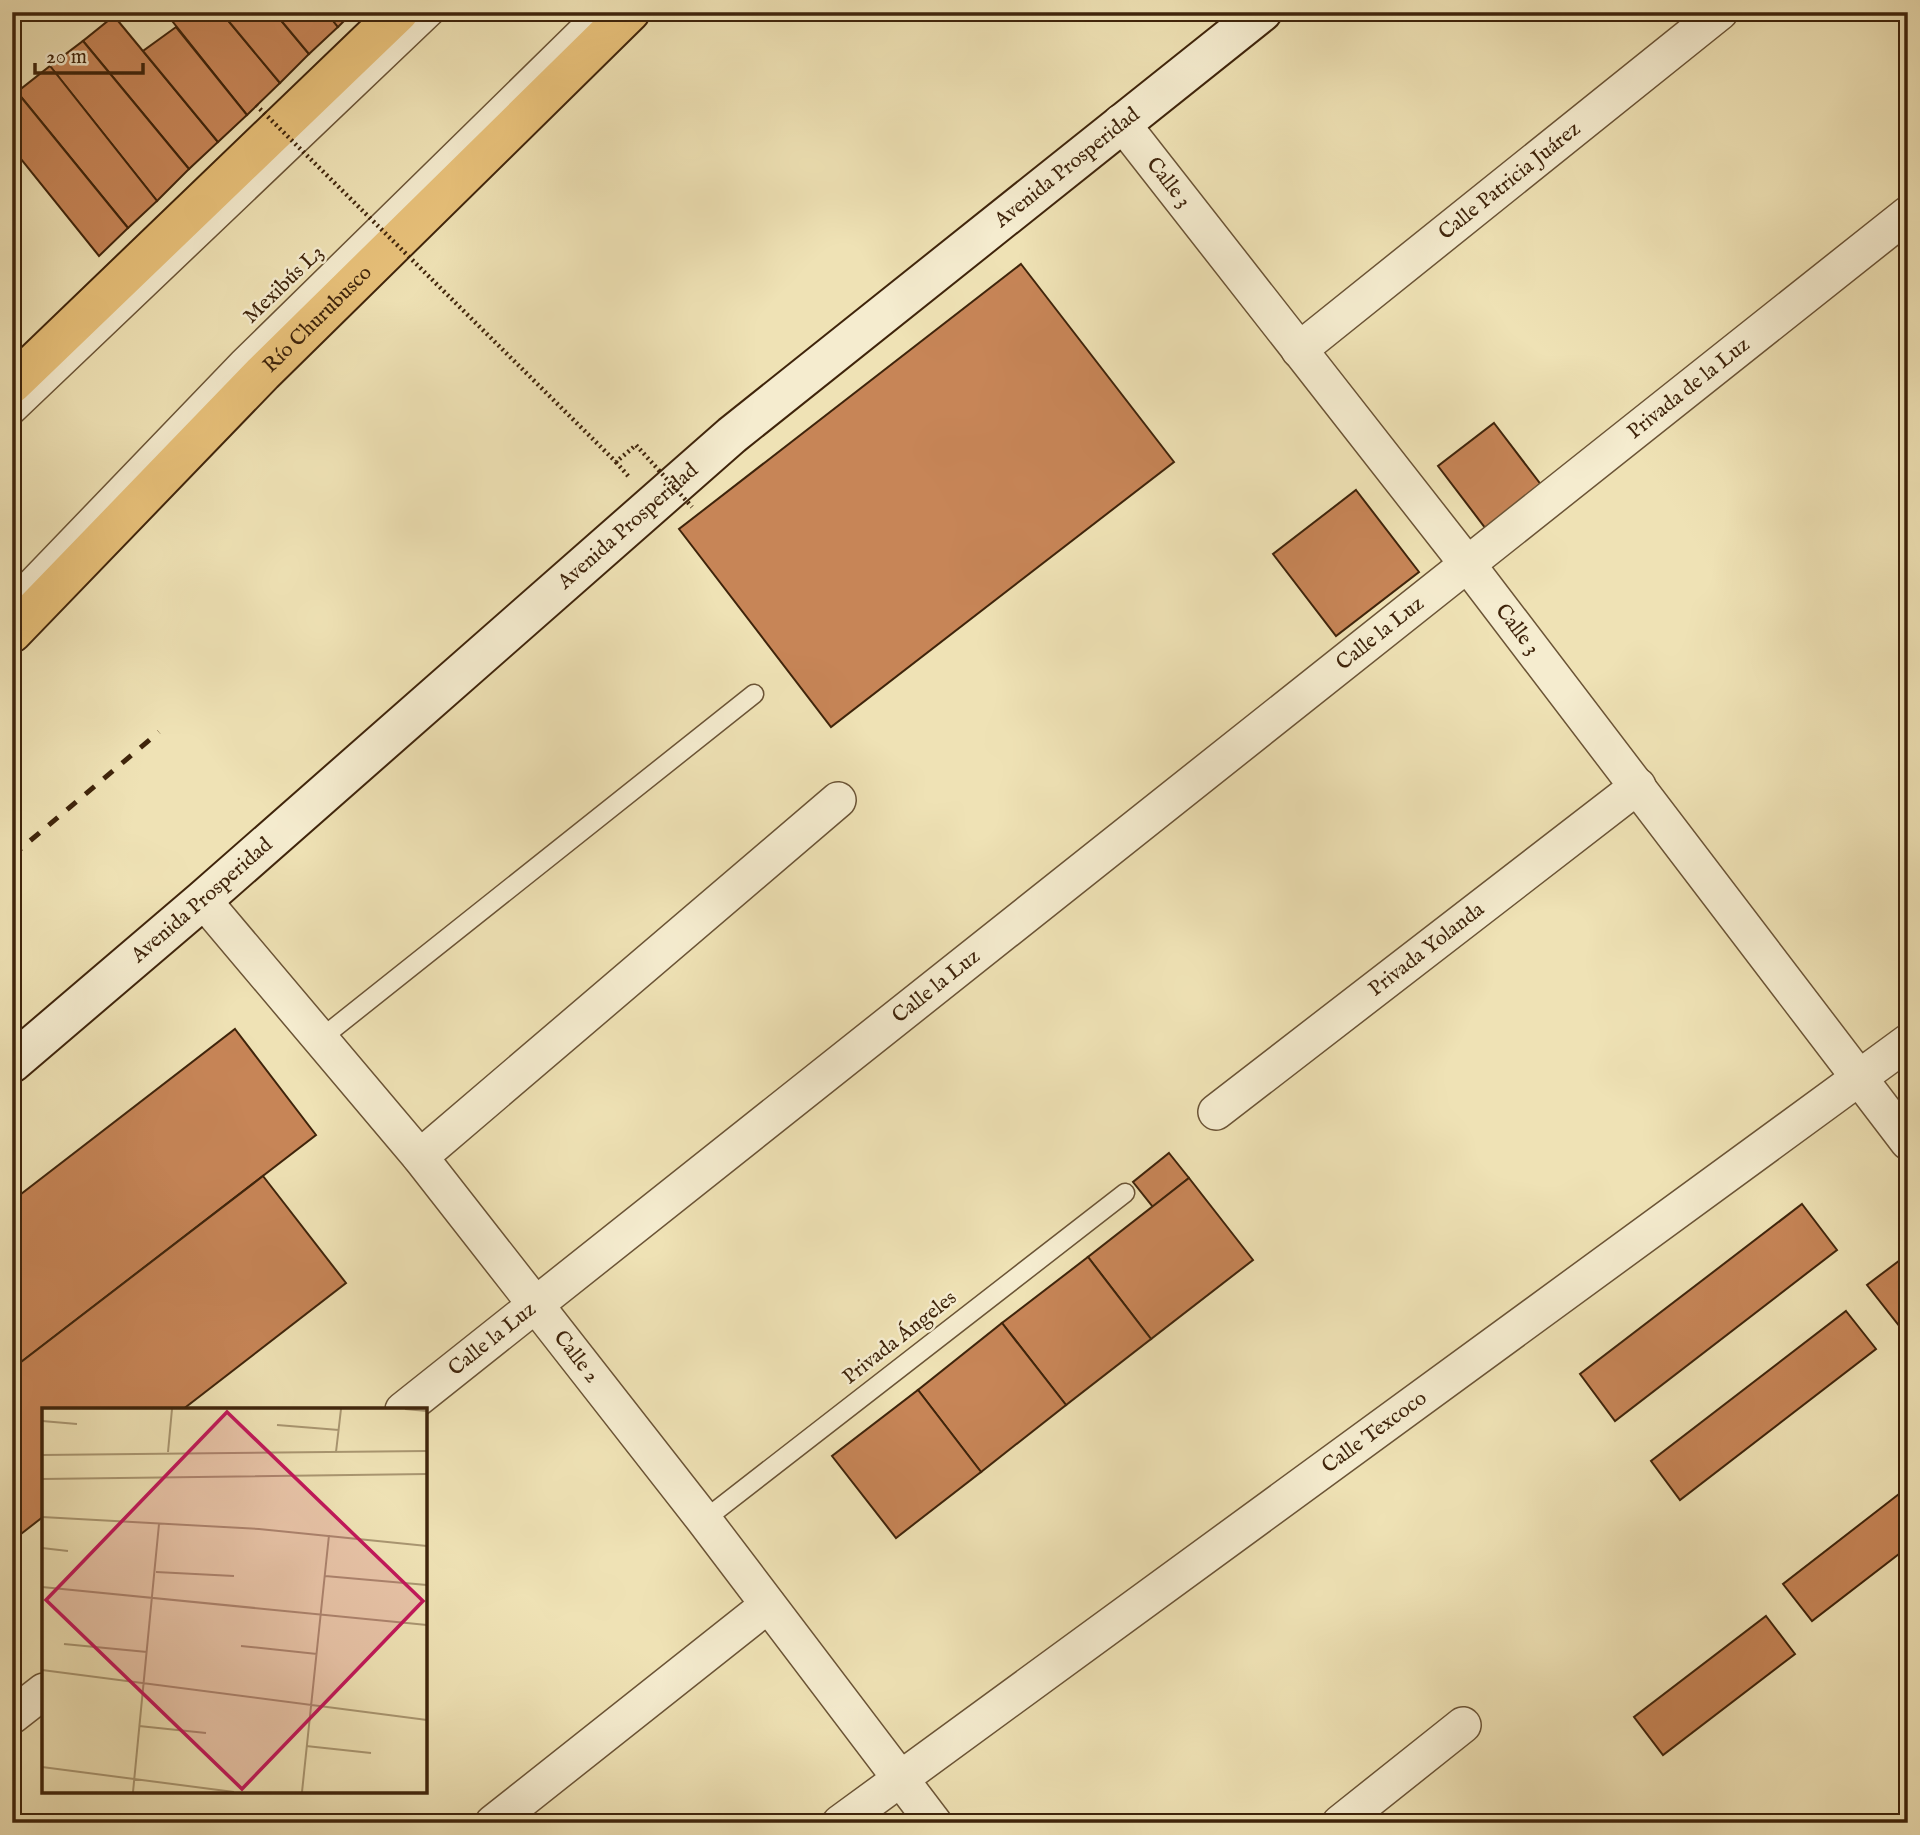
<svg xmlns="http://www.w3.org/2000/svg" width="1920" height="1835" font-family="'IM FELL English',serif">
  <rect width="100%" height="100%" fill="#efe2b5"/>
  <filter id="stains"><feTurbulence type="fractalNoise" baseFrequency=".00286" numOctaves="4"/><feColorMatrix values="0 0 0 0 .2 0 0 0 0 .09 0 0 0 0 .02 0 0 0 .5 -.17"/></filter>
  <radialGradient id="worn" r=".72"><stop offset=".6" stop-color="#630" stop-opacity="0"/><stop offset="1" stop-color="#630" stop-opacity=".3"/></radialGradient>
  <g fill="#c78557" stroke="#3f240b" stroke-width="2">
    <path d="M165,12H221L280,83L247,115Z"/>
    <path d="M221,12H274L309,54L280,83Z"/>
    <path d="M274,12H326L338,27L309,54Z"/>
    <path d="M326,12H353L338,27Z"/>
    <path d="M114,16L218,142L189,169L83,41Z"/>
    <path d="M176,27L247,115L218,142L143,51Z"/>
    <path d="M83,41L189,169L157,201L50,66Z"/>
    <path d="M50,66L157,201L128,228L17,92Z"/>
    <path d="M17,92L128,228L99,256L12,148V96Z"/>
    <path d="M1021,264L1174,462L831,727L679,529Z"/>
    <path d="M1494,423L1542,486L1486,529L1438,466Z"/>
    <path d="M1356,490L1419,572L1336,636L1273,554Z"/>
    <path d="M235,1029L316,1135L12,1369V1201Z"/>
    <path d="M1169,1153L1189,1178L1153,1207L1133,1182Z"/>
    <path d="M263,1176L346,1283L182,1410H44V1516L12,1541V1369Z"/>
    <path d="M1189,1178L1253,1260L1151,1339L1088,1257Z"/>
    <path d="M1802,1204L1837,1250L1615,1421L1580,1374Z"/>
    <path d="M1908,1254V1337L1867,1285Z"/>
    <path d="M1088,1257L1151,1339L1066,1405L1002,1323Z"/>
    <path d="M1846,1311L1876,1349L1680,1500L1651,1461Z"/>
    <path d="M1002,1323L1066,1405L981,1472L918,1390Z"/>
    <path d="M918,1390L981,1472L896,1538L832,1456Z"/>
    <path d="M1908,1487V1547L1812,1621L1783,1584Z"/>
    <path d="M1766,1616L1795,1654L1663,1755L1634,1717Z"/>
  </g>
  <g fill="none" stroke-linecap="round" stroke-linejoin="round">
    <defs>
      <g id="lane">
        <path d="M12,417L437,12"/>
        <path d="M12,596L239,360L594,12"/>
        <path d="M319,1040L754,694"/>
        <path d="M704,1520L1125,1193"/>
      </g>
      <g id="street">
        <path id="s1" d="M1121,122L1468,565L1908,1142"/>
        <path id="s2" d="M1299,350L1720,12"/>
        <path id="s3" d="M203,900L420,1157L704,1520L934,1823"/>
        <path id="s4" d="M1216,1112L1638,786"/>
        <path d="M420,1157L838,800"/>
        <path id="s5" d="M403,1410L1908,214"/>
        <path d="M12,1716L44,1691"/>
        <path d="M493,1823L768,1605"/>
        <path id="s6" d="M840,1823L1908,1042"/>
        <path d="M1340,1823L1463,1725"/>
      </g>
      <g id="secondary">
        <path id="s7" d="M12,1063L203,900L732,435L1262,12"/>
      </g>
      <g id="primary">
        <path d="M12,384L399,12"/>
        <path id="s8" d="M12,633L263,373L630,12"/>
      </g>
    </defs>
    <use href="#lane" stroke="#6b5436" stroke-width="21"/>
    <use href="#street" stroke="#6b5436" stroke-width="38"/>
    <use href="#secondary" stroke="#3f240b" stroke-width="42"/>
    <use href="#primary" stroke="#3f240b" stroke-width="42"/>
    <path stroke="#3f240b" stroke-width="4.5" stroke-dasharray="2 3.5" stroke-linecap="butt" d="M616,462L629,477"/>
    <use href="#lane" stroke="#f5eccf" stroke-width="18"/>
    <use href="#street" stroke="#f5eccf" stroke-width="35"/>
    <use href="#secondary" stroke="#f5eccf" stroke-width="38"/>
    <use href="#primary" stroke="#e8c17a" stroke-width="38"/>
    <path stroke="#3f240b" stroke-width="5" stroke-dasharray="12 12" stroke-linecap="butt" d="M12,856L159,732"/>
    <path stroke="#3f240b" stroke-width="4.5" stroke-dasharray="2 3.5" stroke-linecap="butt" d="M256,105L616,462L636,445L692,507"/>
  </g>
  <g text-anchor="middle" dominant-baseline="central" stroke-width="5" stroke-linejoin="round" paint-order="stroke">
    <g font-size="21" fill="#3f240b" stroke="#f5eccf">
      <text stroke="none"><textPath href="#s7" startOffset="1384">Avenida Prosperidad</textPath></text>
      <text stroke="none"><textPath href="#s2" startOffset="270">Calle Patricia Juárez</textPath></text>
      <text stroke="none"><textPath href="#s1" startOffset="77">Calle 3</textPath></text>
      <text transform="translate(284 285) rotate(-44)">Mexibús L3</text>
      <text stroke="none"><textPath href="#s8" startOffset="438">Río Churubusco</textPath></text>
      <text stroke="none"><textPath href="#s5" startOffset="1642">Privada de la Luz</textPath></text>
      <text stroke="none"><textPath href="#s7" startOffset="817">Avenida Prosperidad</textPath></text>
      <text stroke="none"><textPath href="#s1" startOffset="644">Calle 3</textPath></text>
      <text stroke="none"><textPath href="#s5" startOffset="1248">Calle la Luz</textPath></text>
      <text stroke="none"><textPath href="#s7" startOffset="250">Avenida Prosperidad</textPath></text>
      <text stroke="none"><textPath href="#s4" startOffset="266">Privada Yolanda</textPath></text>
      <text stroke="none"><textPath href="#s5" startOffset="681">Calle la Luz</textPath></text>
      <text transform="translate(900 1338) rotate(-38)">Privada Ángeles</text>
      <text stroke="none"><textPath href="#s5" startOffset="114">Calle la Luz</textPath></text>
      <text stroke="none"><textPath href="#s3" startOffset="590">Calle 2</textPath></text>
      <text stroke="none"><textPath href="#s6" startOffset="662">Calle Texcoco</textPath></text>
    </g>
  </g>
  <g transform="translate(42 1408)">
    <rect width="385" height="385" fill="#efe2b5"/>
    <path fill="none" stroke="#a99671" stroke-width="2" d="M363,1L385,3M0,13L35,16M235,17L297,22M126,44L130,1M294,44L299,1M0,47L385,43M0,71L385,66M0,109L217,121L385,138M0,140L26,143M114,164L192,168M283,168L385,177M0,179L385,217M22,236L105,244M199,238L275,246M0,262L385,312M97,318L164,325M264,338L329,345M0,359L192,384M91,384L117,116M260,384L287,127"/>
    <path fill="#c2185b" fill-opacity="0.15" stroke="#c2185b" stroke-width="3.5" d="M185,4L381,193L200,381L4,192Z"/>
    <rect width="385" height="385" fill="none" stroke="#3f240b" stroke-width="3.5"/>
  </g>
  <rect width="1920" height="1835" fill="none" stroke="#efe2b5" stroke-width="42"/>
  <rect x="14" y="14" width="1892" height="1807" fill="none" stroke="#3f240b" stroke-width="3.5"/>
  <rect x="21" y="21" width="1878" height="1793" fill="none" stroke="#3f240b" stroke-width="2"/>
  <path d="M35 63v10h108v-10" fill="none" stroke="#3f240b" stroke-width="3.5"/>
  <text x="46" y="63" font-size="21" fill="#3f240b" stroke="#f5eccf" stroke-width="5" paint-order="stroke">20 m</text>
  <rect width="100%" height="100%" filter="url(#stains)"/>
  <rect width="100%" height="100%" fill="url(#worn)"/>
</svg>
